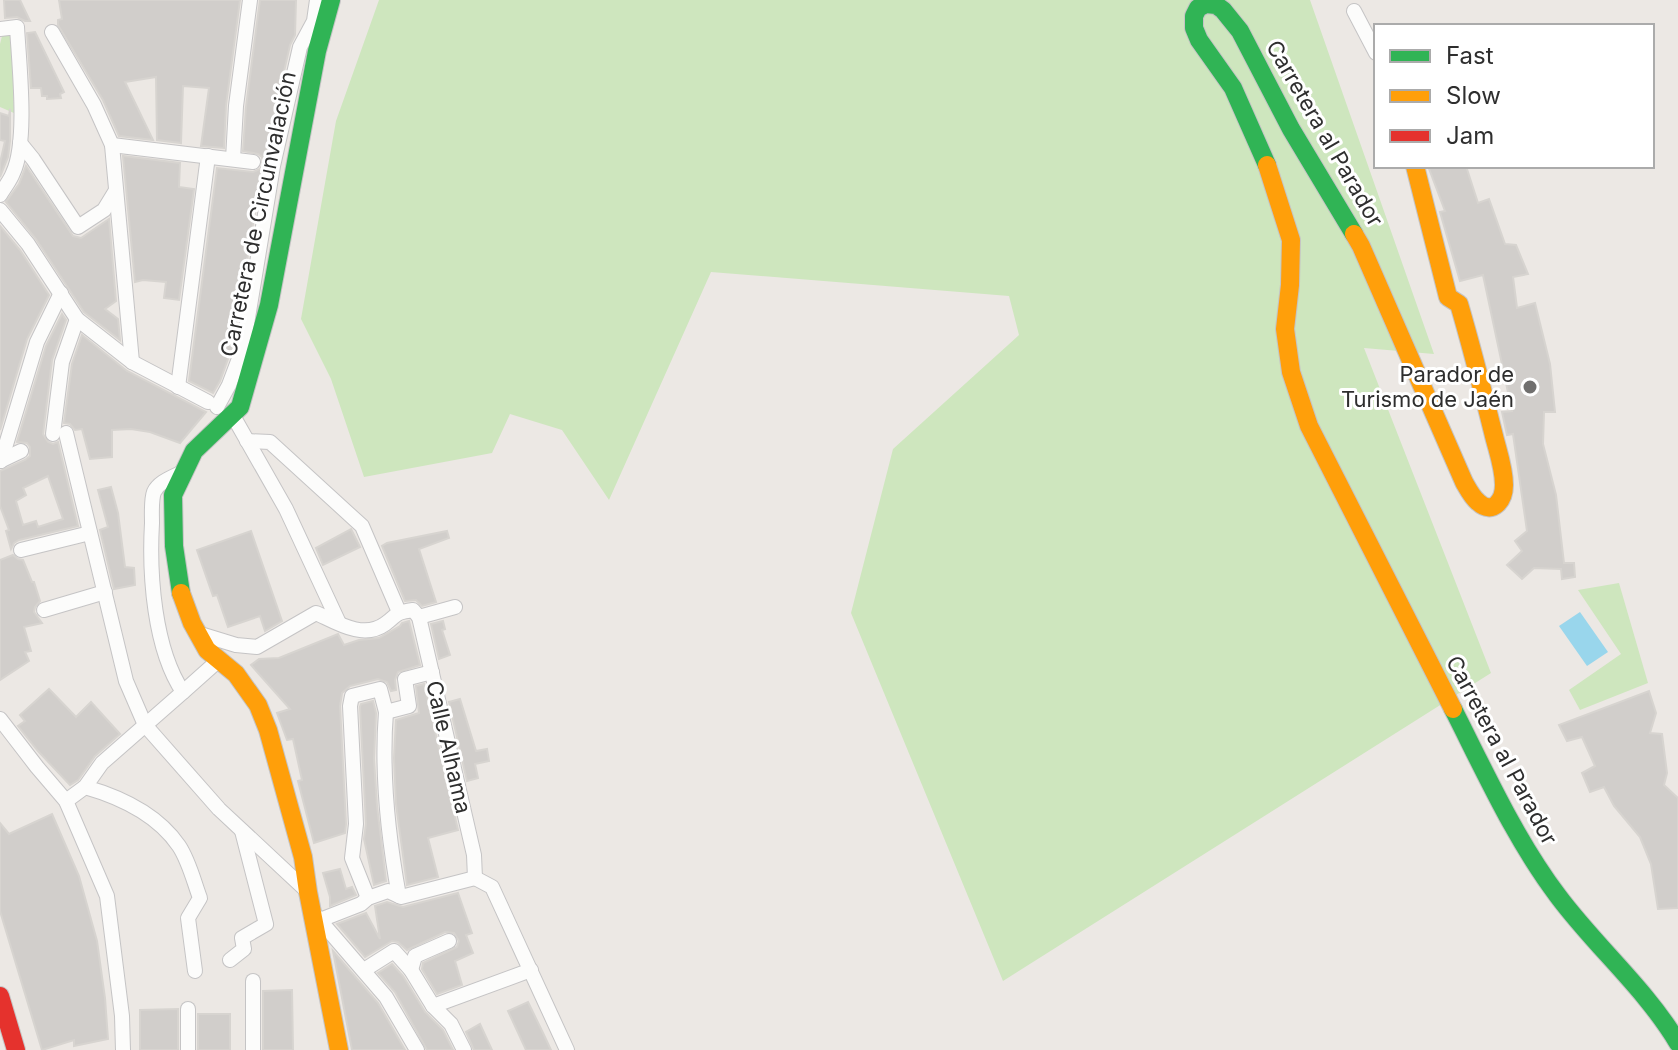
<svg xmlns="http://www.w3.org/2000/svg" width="1678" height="1050" font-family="Inter,sans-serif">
  <rect width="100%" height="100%" fill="#ece8e4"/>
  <g fill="#cee6be">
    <path d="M379,0H1310L1434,354L1364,348L1491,673L1003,981L851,613L893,449L1019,335L1009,296L711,272L609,500L562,430L510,414L492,453L364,477L331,379L301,319L336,121Z"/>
    <path d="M12,35L14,113L0,107V44L2,36Z"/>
    <path d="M1619,583L1648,683L1580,710L1569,690L1621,654L1578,590Z"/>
  </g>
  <path fill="#99d6ec" d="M1580,612L1608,652L1587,666L1559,626Z"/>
  <g fill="#d1cecb" stroke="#d7d4d0" stroke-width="2" fill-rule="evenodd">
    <path d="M4,0H20L30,21H25L17,17L5,18Z"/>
    <path d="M59,0H240L226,105L224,148L201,146L209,88L183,86L181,143L157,140L156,77L125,82L153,140L119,136L103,100L58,25V20L62,19Z"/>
    <path d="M260,0H296L295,35L290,45L263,164L233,345L220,381L213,393L189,381L217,168L253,172L260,169L263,164L262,157L258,154L243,151L246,107Z"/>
    <path d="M35,32L64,92L60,94L61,98L47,99V96H42L41,88H31L27,33Z"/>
    <path d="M10,109V141L8,157L0,177V163L5,141L0,140V113L9,116Z"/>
    <path d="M123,156L180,163L179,187L194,189L179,300L164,298L166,282L143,280L135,282Z"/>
    <path d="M26,166L73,236L81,238L109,219L116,301L105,309L118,319L120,340L84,312L36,239L6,202L19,184Z"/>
    <path d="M1428,166H1466L1478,203L1489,199L1505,244L1516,245L1528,274L1513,277L1517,308L1535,303L1550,364L1555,412H1544L1543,444L1556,495L1564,563H1574L1575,577L1562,579L1561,569L1534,568L1522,579L1507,565L1522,551L1515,541L1527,531L1513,434L1507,435L1502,412L1512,411L1483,275L1460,281L1440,212L1445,211Z"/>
    <path d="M0,226L20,250L49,295L27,339L0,430Z"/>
    <path d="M62,314L66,320L52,360L43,434L48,442L53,444L58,442L78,526L19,540L14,543L11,549L6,531L9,530L0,506V471L25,460L30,456V447L27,443L17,442L46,346ZM48,476L63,519L38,527L36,521L23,525L16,501L26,495L23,488Z"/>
    <path d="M82,335L127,371L206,412L180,443L150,432L131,429L112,430V457L90,459L82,429L75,430L70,424L64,423L72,364Z"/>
    <path d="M111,487L118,513L125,567L134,568L135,585L114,589L100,530L108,527L98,490Z"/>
    <path d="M351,529L360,547L323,565L316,548Z"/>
    <path d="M251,531L282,621L265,631L260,616L228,627L217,595L213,596L197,550Z"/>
    <path d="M447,531L449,538L419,549L436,602L422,606L416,600L405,601L382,546L387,543Z"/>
    <path d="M13,555L18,559L23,560L32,582H34L40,601L35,607L34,612L42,623L24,627L31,651L25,652L29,661L0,680V560Z"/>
    <path d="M409,621L420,665L398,672L395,680L396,690L391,691L387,682L378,679L350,686L342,693L340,706L346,824L345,833L314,843L298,781L302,780L293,739L287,740L277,713L290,709L251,665L259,659L279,658L338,634L344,645L359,640L379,638L400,626L402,623Z"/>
    <path d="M443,621L445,629L442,630L450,655L439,659L431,624Z"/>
    <path d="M424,684L458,830L428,838L438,877L407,885L396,804L394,758L396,720L419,713L416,686Z"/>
    <path d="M49,689L76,717L91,702L120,734L95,756L78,780L70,785L38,751L18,726L25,721L20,715Z"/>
    <path d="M1649,691L1656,713L1650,733L1662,734L1667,773L1664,785L1678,798V908L1658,909L1651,864L1640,837L1614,806L1604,787L1590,792L1582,773L1595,766L1582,737L1567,741L1559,725Z"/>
    <path d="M460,699L476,751L487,749L489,761L475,764L478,778L467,781L449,702Z"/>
    <path d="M373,701L376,713L374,759L377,806L386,881L374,885L364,839L366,824L360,707L361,704Z"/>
    <path d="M52,814L79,876L97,941L105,998L108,1039L74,1046V1040L42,1050L0,911V823L9,834Z"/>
    <path d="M340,869L346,889L352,887L356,895L330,906V897L323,873Z"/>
    <path d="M458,893L472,933L466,935L473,953L455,961L462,985L437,994L422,969L423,963L457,947L459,941L454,933L445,932L407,950L398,942L392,941L365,957L337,924L366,913L380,939L375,906L387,902L403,907Z"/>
    <path d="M333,951L378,1003L405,1050H352Z"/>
    <path d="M392,964L403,976L425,1012L443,1030L453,1050H427L395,992L378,973Z"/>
    <path d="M292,990L293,1050H263V991Z"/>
    <path d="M528,1002L544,1035L551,1050H526L508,1011Z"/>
    <path d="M178,1009V1050H140V1010Z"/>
    <rect x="198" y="1014" width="32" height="36"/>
    <path d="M480,1024L492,1050H474L466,1032Z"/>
  </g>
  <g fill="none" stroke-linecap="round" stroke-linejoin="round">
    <defs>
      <g id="street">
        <path d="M1354,11L1376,53"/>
        <path d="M0,29L17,27C19,64 28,141 13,173C10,181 4,188 0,195"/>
        <path d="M52,32L94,105L112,145L132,362"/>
        <path d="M20,143L33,159L78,227L104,210L115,192"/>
        <path d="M112,145L253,162"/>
        <path d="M233,159L236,106L250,0"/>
        <path d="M0,210L28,244L77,319L132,362L208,402"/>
        <path d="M178,387L208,156"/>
        <path d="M217,407L229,385L243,348L273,166L300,47L314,21L317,0"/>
        <path d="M232,414L286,509L339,623"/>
        <path d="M66,433L126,681L145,725L219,809L308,892"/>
        <path d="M53,434L62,362L77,319"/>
        <path d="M247,441L270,442L362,526L399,612"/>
        <path d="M0,461L21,451"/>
        <path d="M1,461L37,342L61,293"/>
        <path d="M21,550L90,533"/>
        <path d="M44,610L105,592"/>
        <path d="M419,617L474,855L475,878"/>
        <path d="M197,633L236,645L257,647L316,613C336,622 363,640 385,624C399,614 393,613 413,610L419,617L455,607"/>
        <path d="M183,692L220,659"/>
        <path d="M386,712C381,774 388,836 399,896"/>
        <path d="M0,719L37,767L66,801L107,896L122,1016L123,1050"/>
        <path d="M85,787C120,797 158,815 179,846C189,861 194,882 200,898L188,918L195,971"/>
        <path d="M66,801L85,787L102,763L183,692C154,649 149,574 152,523C152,514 151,500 154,492C159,481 174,477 184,471"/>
        <path d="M475,878L492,887L567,1050"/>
        <path d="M368,898L352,858L356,824L350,706L352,696L380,689L386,712L409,706L405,679L432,672"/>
        <path d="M311,910L386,997L417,1050"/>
        <path d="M320,920L361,904L368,898L388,891L401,897L475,878"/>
        <path d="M230,960L244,949L242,938L266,924L242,831"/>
        <path d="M364,970L394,951L411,970L433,1006L451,1024L464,1050"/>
        <path d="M411,970L415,956L449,941"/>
        <path d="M433,1006L531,970"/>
        <path d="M188,1050V1009"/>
        <path d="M253,1050V981"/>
      </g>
      <g id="fast">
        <path d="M1267,165L1233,88L1199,40L1194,28V16L1198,8L1206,4L1216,5L1223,10L1240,31L1291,129L1354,234"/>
        <path d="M181,593L174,546L173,495L194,451L240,407L269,305L317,51L331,0"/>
        <path d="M1453,709C1485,772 1515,839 1558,896C1596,947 1645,988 1678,1043"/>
      </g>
      <g id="slow">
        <path d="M1267,165L1291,240L1290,285L1285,329L1291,372L1309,426L1453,709"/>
        <path d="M1354,234L1361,246L1464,482C1468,489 1472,497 1478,502C1493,516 1504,500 1504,485C1504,468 1498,452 1494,436C1483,392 1472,348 1459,304L1448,297L1415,166"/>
        <path d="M181,593L192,623L207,650L236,674L258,705L268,730L303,857L308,892L339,1050"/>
      </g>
      <path id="jam" d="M0,996L16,1050"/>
    </defs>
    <use href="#street" stroke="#c5c4c5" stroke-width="16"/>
    <use href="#fast" stroke="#c5c4c5" stroke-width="20"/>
    <use href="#slow" stroke="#c5c4c5" stroke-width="20"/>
    <use href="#jam" stroke="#c5c4c5" stroke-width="20"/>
    <use href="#street" stroke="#fcfcfb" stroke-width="14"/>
    <use href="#fast" stroke="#30b455" stroke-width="18"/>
    <use href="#slow" stroke="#ff9f0a" stroke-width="18"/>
    <use href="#jam" stroke="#e5322d" stroke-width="18"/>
  </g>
  <circle fill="#706f6e" stroke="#fff" stroke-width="3" cx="1530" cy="387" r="8"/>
  <g text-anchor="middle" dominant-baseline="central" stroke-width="6" stroke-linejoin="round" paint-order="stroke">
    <g font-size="22" fill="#2e2e2e" stroke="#fff">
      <text transform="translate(1325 133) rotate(60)">Carretera al Parador</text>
      <text transform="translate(258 214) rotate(-78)">Carretera de Circunvalación</text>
      <text transform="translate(449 747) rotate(77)">Calle Alhama</text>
      <text transform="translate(1502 750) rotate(62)">Carretera al Parador</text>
    </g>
    <g font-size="22" fill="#2e2e2e" stroke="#fff" text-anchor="end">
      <text x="1514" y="374">Parador de<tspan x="1514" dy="25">Turismo de Jaén</tspan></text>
    </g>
  </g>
  <rect x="1374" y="24" width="280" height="144" fill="#ffffff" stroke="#ababab" stroke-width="2"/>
  <rect x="1390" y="50" width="40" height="12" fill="#30b455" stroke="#ababab" stroke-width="2"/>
  <text x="1446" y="64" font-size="24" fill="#2e2e2e">Fast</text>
  <rect x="1390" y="90" width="40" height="12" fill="#ff9f0a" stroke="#ababab" stroke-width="2"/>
  <text x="1446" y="104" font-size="24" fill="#2e2e2e">Slow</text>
  <rect x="1390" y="130" width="40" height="12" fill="#e5322d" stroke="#ababab" stroke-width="2"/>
  <text x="1446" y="144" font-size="24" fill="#2e2e2e">Jam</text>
</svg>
